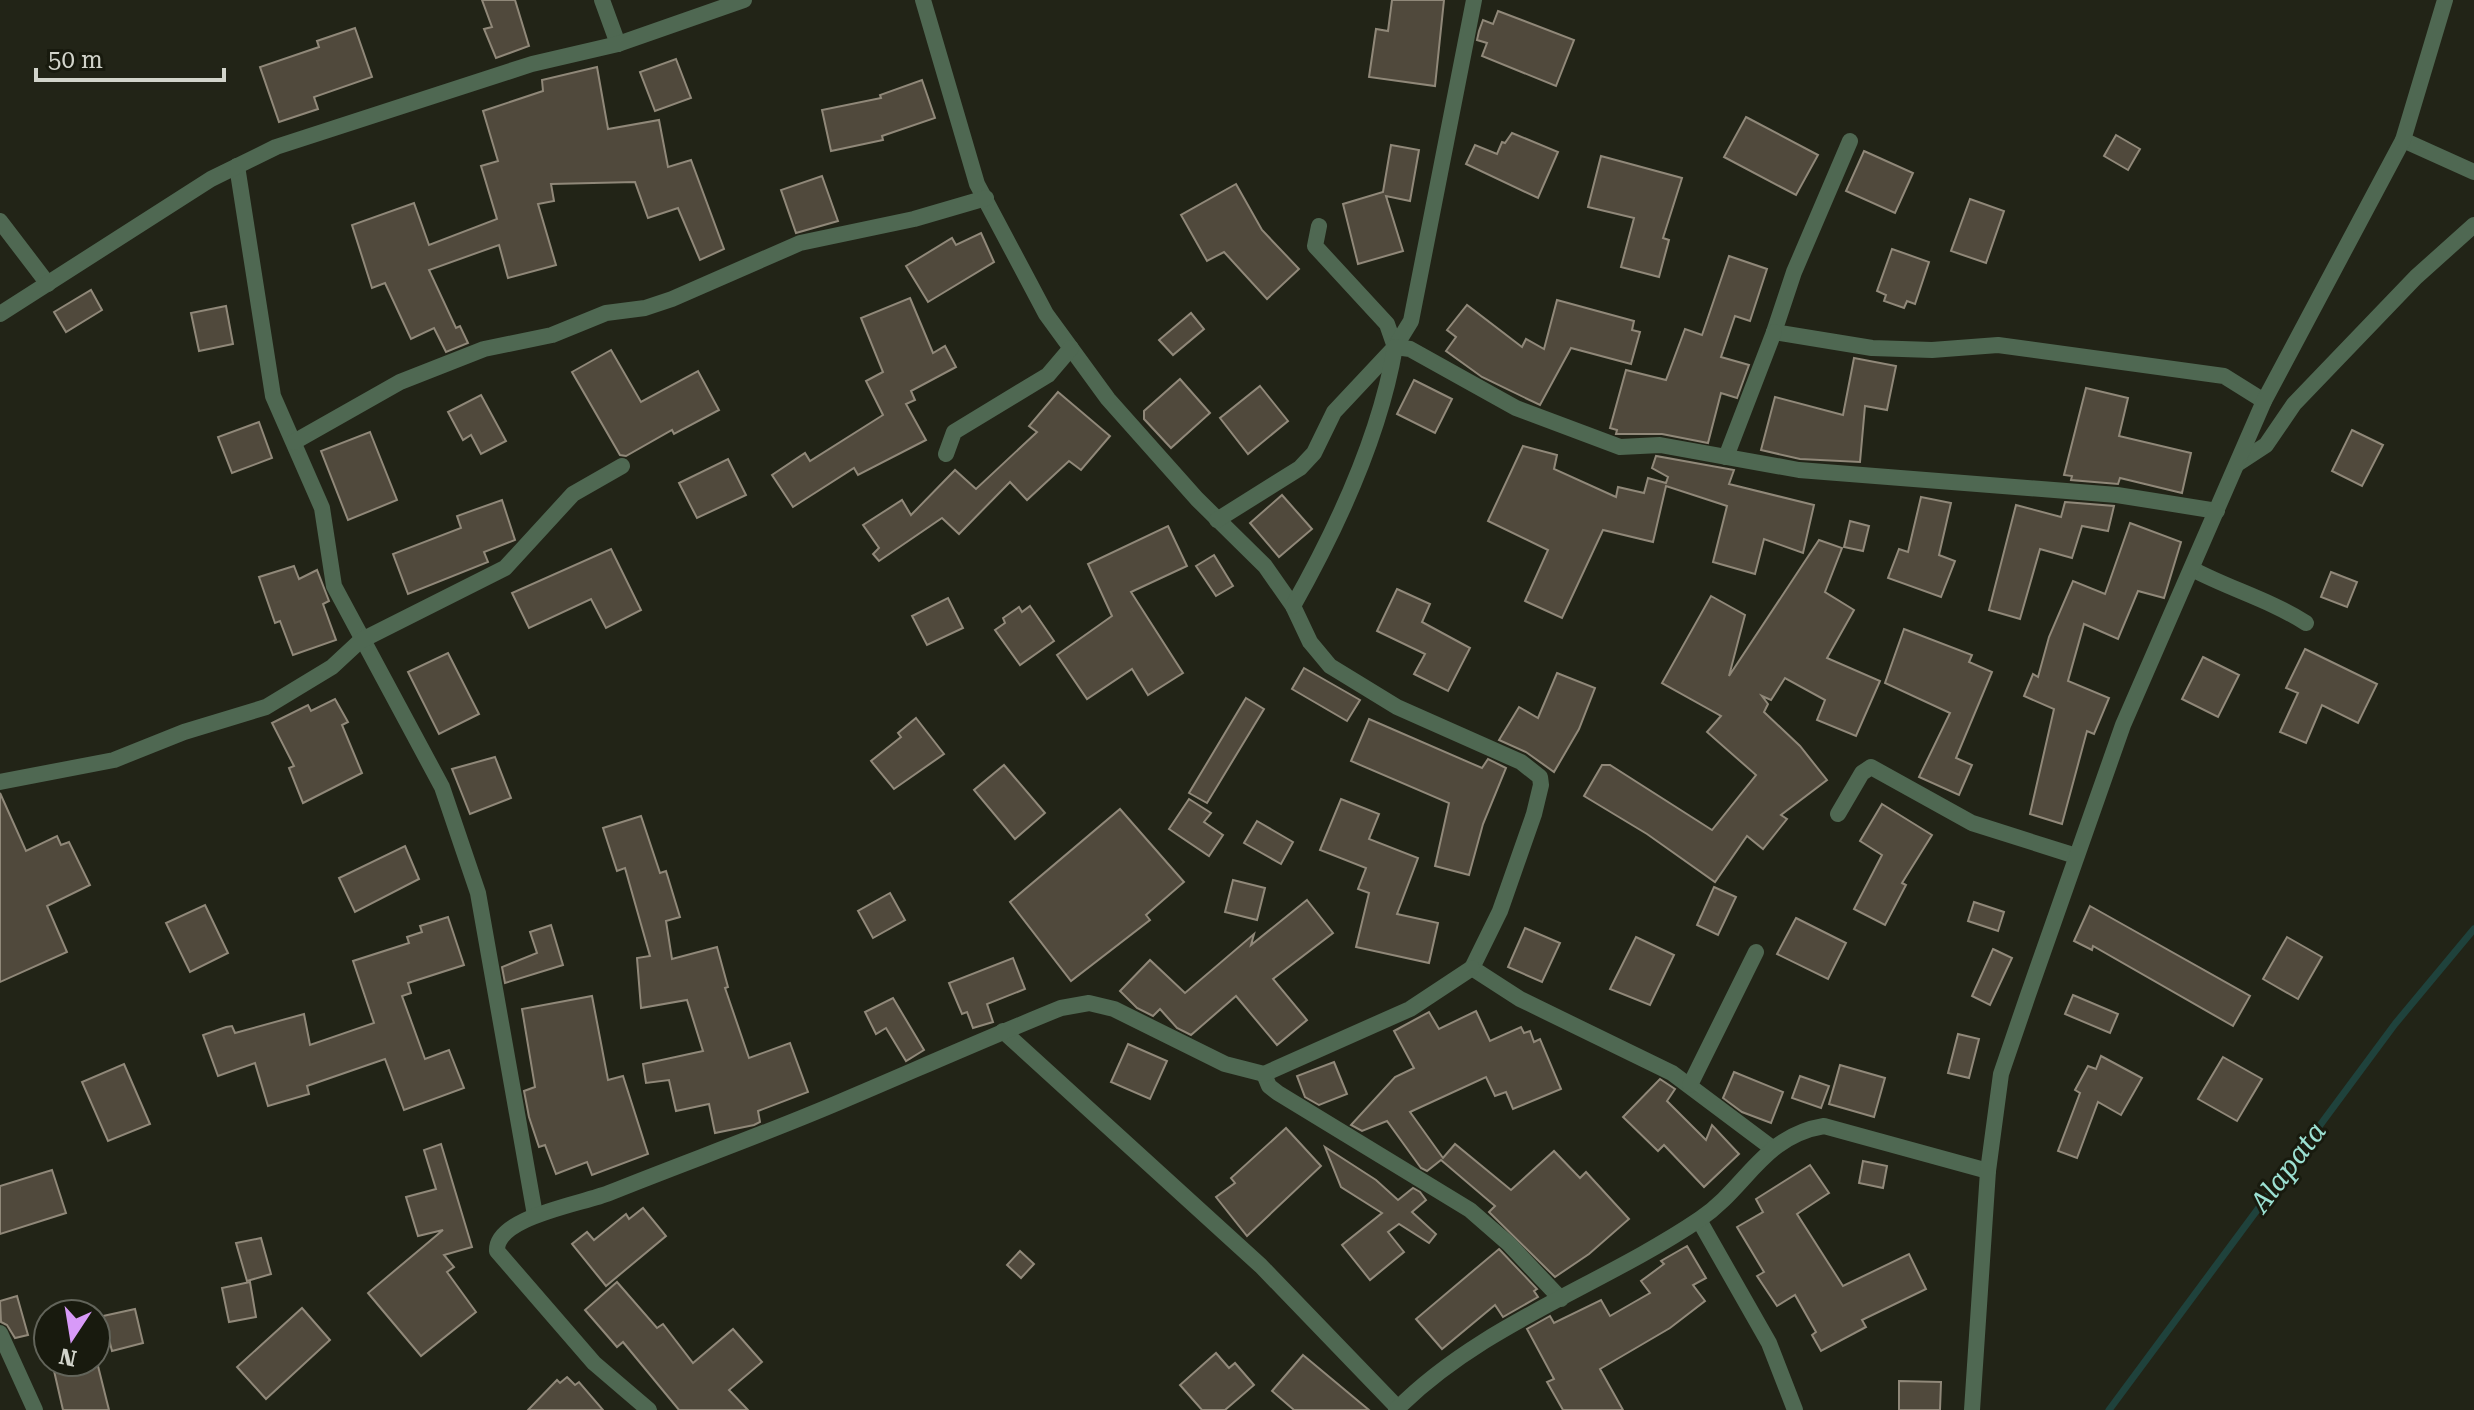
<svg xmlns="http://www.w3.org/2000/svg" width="2474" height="1410" font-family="'Roboto Serif',serif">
  <rect width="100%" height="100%" fill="#222417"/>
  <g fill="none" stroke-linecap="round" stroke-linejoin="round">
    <path stroke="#1f423c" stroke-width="7" d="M2109,1410L2395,1024L2474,929"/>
  </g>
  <g fill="#50493c" stroke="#908879" stroke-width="2">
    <path d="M482,0H515L529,46L496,58L484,29L492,27Z"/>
    <path d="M1392,0H1444L1435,86L1369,77L1376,29L1388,31Z"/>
    <path d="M1498,11L1574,40L1556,86L1482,56L1487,43L1477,40L1479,31L1483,20L1493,24Z"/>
    <path d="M355,28L372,77L314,97L318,109L279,122L260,67L319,47L317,41Z"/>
    <path d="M676,59L691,98L655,111L640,72Z"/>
    <path d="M597,67L608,129L659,120L668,167L691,160L724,249L700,260L678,208L648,218L635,182L551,184L554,201L538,204L556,265L508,278L499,245L429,270L456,328L460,326L468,343L446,352L434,328L411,339L385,283L372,288L352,225L414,203L429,245L497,219L481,166L498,161L483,111L543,91L542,80Z"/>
    <path d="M922,80L935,118L882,136L883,140L831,151L822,110L881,98L880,95Z"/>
    <path d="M1746,117L1818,155L1796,195L1724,157Z"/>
    <path d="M1512,133L1558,152L1538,198L1466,164L1475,145L1497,154L1502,142L1505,143Z"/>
    <path d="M2116,135L2140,149L2128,170L2104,156Z"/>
    <path d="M1391,145L1419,150L1410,201L1386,196L1403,251L1358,264L1343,204L1383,192Z"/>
    <path d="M1864,151L1913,173L1895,213L1846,191Z"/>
    <path d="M1601,156L1682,178L1663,238L1669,240L1659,277L1621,267L1634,218L1588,207Z"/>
    <path d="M822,176L838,221L796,233L781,190Z"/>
    <path d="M1236,184L1262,230L1299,269L1267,299L1224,252L1207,261L1181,215Z"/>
    <path d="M1970,199L2004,211L1986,263L1951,251Z"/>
    <path d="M981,233L994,262L928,302L906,266L952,238L956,245Z"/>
    <path d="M1892,249L1929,262L1915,304L1907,301L1904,308L1884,301L1886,295L1877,291Z"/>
    <path d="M1729,256L1767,269L1750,321L1735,316L1721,357L1749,365L1737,398L1721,393L1708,443L1662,434H1616L1617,430L1610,428L1626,370L1666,380L1685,329L1702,335Z"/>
    <path d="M91,290L102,310L66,332L54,312Z"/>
    <path d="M910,298L933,353L945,346L956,367L911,391L915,400L906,404L926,440L858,475L854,468L793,507L772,475L805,453L810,461L883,415L866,381L883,372L861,318Z"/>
    <path d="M1557,300L1634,321L1632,330L1640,332L1631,364L1571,348L1540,405L1482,377L1446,351L1456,337L1447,330L1467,305L1522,347L1526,339L1544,349Z"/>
    <path d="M226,306L233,344L199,351L191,313Z"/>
    <path d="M1191,313L1204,329L1173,355L1159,340Z"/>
    <path d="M611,350L641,402L698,371L719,410L674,434L672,430L626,456L620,455L572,372Z"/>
    <path d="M1854,358L1896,366L1887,410L1865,406L1860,462L1800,459L1761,450L1775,397L1843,415Z"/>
    <path d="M1180,379L1210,413L1171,448L1144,419V411Z"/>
    <path d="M1414,380L1452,399L1435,433L1397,414Z"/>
    <path d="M1260,386L1288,421L1248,454L1220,418Z"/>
    <path d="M2086,388L2128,398L2119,436L2191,453L2182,493L2120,478L2118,484L2071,480L2072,476L2064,475Z"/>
    <path d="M1058,392L1110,436L1081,470L1069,461L1027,500L1010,482L959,534L942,518L879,561L873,554L879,548L863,525L902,500L911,515L955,470L976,489L1037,432L1029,426Z"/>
    <path d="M481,395L506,441L481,454L471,435L463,440L448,412Z"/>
    <path d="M259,422L272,458L232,473L218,437Z"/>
    <path d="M2352,430L2383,445L2362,486L2332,471Z"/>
    <path d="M370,432L397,500L348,520L321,451Z"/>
    <path d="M1523,446L1557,455L1554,469L1616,497L1618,487L1644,493L1648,478L1666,483L1668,477L1652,468L1656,456L1734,470L1729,484L1814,505L1803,553L1764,539L1755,574L1713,562L1727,506L1666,486L1653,542L1603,530L1562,618L1525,601L1548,550L1488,521Z"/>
    <path d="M728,459L746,495L697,518L679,483Z"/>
    <path d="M1282,495L1312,529L1279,557L1250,523Z"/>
    <path d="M1921,497L1951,503L1939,555L1955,561L1941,597L1888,578L1899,549L1908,552Z"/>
    <path d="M502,500L515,540L484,552L488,562L408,594L393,554L461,528L457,516Z"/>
    <path d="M2065,502L2114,506L2108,531L2082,526L2072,558L2040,549L2020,619L1989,610L2016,505L2061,517Z"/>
    <path d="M1850,521L1869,526L1863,551L1844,547Z"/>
    <path d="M2130,523L2181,542L2164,598L2138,591L2118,639L2084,624L2068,681L2109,698L2094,734L2087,731L2062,824L2030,814L2054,709L2024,696L2033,674L2038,677L2049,637L2073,581L2105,594Z"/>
    <path d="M1168,526L1187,566L1131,592L1183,673L1148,695L1132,669L1087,699L1057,655L1112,616L1088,564Z"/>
    <path d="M1819,540L1842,548L1825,592L1854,610L1827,658L1880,681L1856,736L1817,720L1825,700L1785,678L1771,700L1762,696L1768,704L1764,712L1800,746L1827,780L1781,815L1787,819L1763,849L1747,836L1715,882L1647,834L1584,796L1602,765H1610L1712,830L1756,775L1707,732L1721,716L1662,683L1711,596L1745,615L1729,676Z"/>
    <path d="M611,549L641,610L606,628L591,599L529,628L512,593Z"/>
    <path d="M1214,555L1233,586L1216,596L1196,566Z"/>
    <path d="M294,566L299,579L317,570L329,601L323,604L336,640L293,655L280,621L275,623L259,577Z"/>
    <path d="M2331,572L2357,582L2347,607L2321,597Z"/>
    <path d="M1397,589L1430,604L1422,622L1470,648L1448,691L1414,674L1425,654L1377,631Z"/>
    <path d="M948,598L963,628L927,645L912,616Z"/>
    <path d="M1030,606L1054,641L1020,665L995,630L1005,623L1003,618L1019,607L1022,612Z"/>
    <path d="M1904,629L1972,655L1969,662L1992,672L1956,758L1972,765L1959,795L1919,777L1950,713L1885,683Z"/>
    <path d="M2305,649L2377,684L2358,723L2322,705L2306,743L2280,732L2298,693L2286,688Z"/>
    <path d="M448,653L479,714L439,734L408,672Z"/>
    <path d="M2203,657L2239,675L2218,717L2182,699Z"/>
    <path d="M1304,668L1360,700L1347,721L1292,689Z"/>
    <path d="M1557,673L1595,688L1579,729L1554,772L1526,752L1499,740L1519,707L1538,718Z"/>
    <path d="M1246,698L1264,709L1207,803L1189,793Z"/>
    <path d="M335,699L348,722L342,725L362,773L303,803L289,768L294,766L272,723L308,705L311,711Z"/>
    <path d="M916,718L944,754L894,789L871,761L901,737L898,733Z"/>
    <path d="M1369,719L1482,768L1488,759L1506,768L1483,824L1469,875L1435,866L1449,803L1351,761Z"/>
    <path d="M495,757L511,798L470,814L452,769Z"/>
    <path d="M1004,765L1045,813L1015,839L974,790Z"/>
    <path d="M0,793L26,851L57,836L61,845L69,842L90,885L47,906L67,952L0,982Z"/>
    <path d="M1189,799L1211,813L1204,822L1223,835L1209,856L1169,829Z"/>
    <path d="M1341,799L1379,814L1369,839L1418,858L1397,914L1438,923L1429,963L1356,947L1369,893L1358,889L1366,868L1320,850Z"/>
    <path d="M1882,804L1932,835L1902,883L1906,885L1885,925L1854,909L1882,855L1860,841Z"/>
    <path d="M1120,809L1184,882L1146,915L1150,920L1071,981L1010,902Z"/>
    <path d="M641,816L660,873L666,871L680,917L666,921L672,959L717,947L728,987L725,988L749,1058L790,1043L808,1092L758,1111L760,1122L754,1125L715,1133L709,1104L676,1111L669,1080L646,1083L643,1064L703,1051L687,1000L641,1008L637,958L650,956L625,868L617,871L603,828Z"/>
    <path d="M1257,821L1293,842L1281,864L1244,843Z"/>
    <path d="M405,846L419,879L355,912L339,878Z"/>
    <path d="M1233,880L1265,888L1257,920L1225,912Z"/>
    <path d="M1714,887L1736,897L1718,935L1697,925Z"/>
    <path d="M890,893L905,920L873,938L858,911Z"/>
    <path d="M1307,900L1333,933L1273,979L1307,1020L1277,1045L1236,996L1191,1035L1177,1028L1160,1009L1153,1016L1137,1008L1120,991L1150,960L1185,993L1254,934L1251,945Z"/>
    <path d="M1974,902L2004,912L1998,931L1968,921Z"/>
    <path d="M205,905L228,953L190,972L166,923Z"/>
    <path d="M2090,906L2250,996L2233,1026L2093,946L2092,950L2074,941Z"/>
    <path d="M448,917L464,965L408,983L411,993L402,996L425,1059L449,1050L464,1088L404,1110L385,1059L307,1086L309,1094L268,1106L255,1063L218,1076L203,1035L226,1027L232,1026L235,1033L304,1014L310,1045L374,1023L353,961L409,943L407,937L422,932L420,926Z"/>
    <path d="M1796,918L1846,943L1828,979L1777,954Z"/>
    <path d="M551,925L563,965L505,983L502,967L537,953L530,932Z"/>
    <path d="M1525,928L1560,943L1542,982L1508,967Z"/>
    <path d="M1636,937L1674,955L1650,1005L1610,989Z"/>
    <path d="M2287,937L2322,957L2298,999L2263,979Z"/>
    <path d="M1993,949L2012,958L1990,1005L1972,996Z"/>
    <path d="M1013,958L1025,989L987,1004L993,1022L973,1028L967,1012L962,1014L949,983Z"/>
    <path d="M2073,995L2118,1014L2110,1033L2065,1014Z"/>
    <path d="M592,996L608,1080L623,1076L648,1154L592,1175L587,1162L556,1174L545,1145L539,1147L529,1117L524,1091L535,1087L522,1009Z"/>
    <path d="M893,998L924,1050L906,1061L886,1028L876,1034L865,1012Z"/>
    <path d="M1476,1011L1490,1041L1521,1027L1524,1033L1530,1031L1534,1042L1540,1039L1561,1089L1513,1109L1506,1092L1495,1096L1486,1077L1410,1112L1443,1158L1455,1144L1511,1190L1554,1151L1580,1178L1586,1172L1629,1219L1589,1254L1555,1277L1489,1212L1495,1206L1441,1160L1427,1171L1421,1168L1387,1121L1362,1131L1351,1125L1395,1077L1414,1068L1394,1031L1429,1012L1439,1029Z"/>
    <path d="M1958,1034L1979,1039L1969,1078L1948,1073Z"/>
    <path d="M1128,1044L1167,1061L1150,1099L1111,1082Z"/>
    <path d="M2101,1056L2142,1078L2121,1115L2098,1102L2077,1158L2058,1151L2080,1093L2075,1090L2088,1066L2096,1069Z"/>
    <path d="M2223,1057L2262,1079L2237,1121L2198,1099Z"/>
    <path d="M1334,1062L1347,1094L1319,1105L1305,1097L1297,1076Z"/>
    <path d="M124,1064L150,1124L108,1141L82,1082Z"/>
    <path d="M1840,1065L1885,1078L1874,1117L1829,1104Z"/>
    <path d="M1734,1072L1783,1092L1771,1123L1742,1112L1723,1098Z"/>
    <path d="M1800,1076L1829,1086L1821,1108L1792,1098Z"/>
    <path d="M1660,1079L1675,1089L1667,1101L1706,1140L1712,1125L1739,1154L1704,1187L1664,1145L1658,1151L1623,1117Z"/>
    <path d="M1286,1128L1321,1166L1247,1236L1216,1197L1235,1183L1231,1178Z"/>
    <path d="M441,1144L472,1247L444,1255L454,1267L447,1272L476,1312L421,1356L368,1293L443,1230L418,1236L406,1197L436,1189L424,1150Z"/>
    <path d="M1325,1147L1376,1180L1398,1200L1413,1188L1420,1192L1426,1200L1412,1212L1436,1234L1429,1243L1399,1224L1388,1232L1404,1252L1370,1280L1342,1245L1382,1213L1341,1187Z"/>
    <path d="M1863,1161L1887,1166L1883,1188L1859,1183Z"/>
    <path d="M1810,1165L1829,1193L1797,1214L1843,1286L1909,1254L1926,1289L1862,1320L1866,1327L1821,1351L1812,1335L1816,1332L1795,1295L1777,1306L1757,1276L1764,1272L1737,1227L1763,1212L1756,1199Z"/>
    <path d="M52,1170L66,1213L0,1234V1186Z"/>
    <path d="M643,1208L666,1236L606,1286L572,1244L587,1232L594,1240L626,1214L629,1219Z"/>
    <path d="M261,1238L271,1274L247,1281L236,1243Z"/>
    <path d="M1687,1246L1706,1278L1693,1285L1705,1301L1670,1328L1600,1369L1623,1410H1563L1547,1382L1554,1379L1527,1329L1550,1316L1554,1323L1601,1300L1610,1316L1650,1293L1641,1281L1664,1264L1661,1261Z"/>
    <path d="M1499,1249L1537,1289L1534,1291L1538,1297L1503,1317L1495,1305L1442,1349L1416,1319Z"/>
    <path d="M1020,1251L1034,1264L1021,1278L1007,1265Z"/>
    <path d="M250,1282L256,1317L229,1322L222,1288Z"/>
    <path d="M617,1282L657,1328L663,1324L693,1363L733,1329L762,1362L729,1390L748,1410H679L623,1342L617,1347L585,1310Z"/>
    <path d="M17,1296L28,1335L15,1338L7,1325L1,1322L0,1301Z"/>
    <path d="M302,1308L330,1340L266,1399L237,1367Z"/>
    <path d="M135,1309L143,1343L112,1351L103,1316Z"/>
    <path d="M1216,1353L1229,1368L1235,1363L1254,1385L1225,1410H1202L1180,1385Z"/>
    <path d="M1303,1355L1369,1410H1294L1272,1391Z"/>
    <path d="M52,1362H97L109,1410H63Z"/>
    <path d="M567,1377L575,1385L579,1382L603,1410H528L557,1380L560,1383Z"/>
    <path d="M1899,1381L1941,1382L1940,1410H1899Z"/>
  </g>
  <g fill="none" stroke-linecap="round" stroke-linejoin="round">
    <g stroke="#4f6852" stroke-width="16">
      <path d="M602,0L618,44"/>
      <path d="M923,0L977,184L1046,314L1108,399L1197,499L1265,566L1293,606L1310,642L1330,666L1397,707L1521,762L1540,777L1541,785L1534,814L1500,911L1472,968L1520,999L1672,1073L1772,1148"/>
      <path d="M2403,140L2474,172"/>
      <path d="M1850,141L1794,272L1774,332L1872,348L1932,350L1998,345L2224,376L2264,401"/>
      <path d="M237,166L273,396L322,508L334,586L442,787L478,893L535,1215"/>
      <path d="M0,221L48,284"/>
      <path d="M1319,226L1315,246L1387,324L1395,347"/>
      <path d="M0,314L211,179L276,147L532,64L618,44L744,0"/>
      <path d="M294,442L400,382L484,349L552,335L606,313L645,308L672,299L800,243L914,219L986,198"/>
      <path d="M946,454L954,432L1048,375L1071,348"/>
      <path d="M1726,457L1774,332"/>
      <path d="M2237,464L2266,445L2294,404L2416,277L2474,225"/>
      <path d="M1217,520L1300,468L1314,453L1334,412L1395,347L1411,321L1474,0"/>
      <path d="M2192,569C2230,589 2270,600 2306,623"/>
      <path d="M1293,606C1337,528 1380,436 1395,347L1410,349L1516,408L1620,447L1660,445L1799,470L2117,495L2217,511"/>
      <path d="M0,782L114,760L184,732L266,707L332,667L360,641L505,568L573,494L622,466"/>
      <path d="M1838,814L1862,773L1871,767L1972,823L2076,856"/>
      <path d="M1003,1031L1261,1266L1398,1408"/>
      <path d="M1264,1074L1269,1086L1278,1093L1470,1210L1509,1244L1561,1299"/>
      <path d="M1690,1085L1756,952"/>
      <path d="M1699,1220L1769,1343L1795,1410"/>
      <path d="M0,1333L35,1410"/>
      <path d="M649,1410L594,1363L497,1251C495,1217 582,1204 609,1193C686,1162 765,1134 842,1101C915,1070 987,1038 1061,1008L1089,1003L1114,1009L1225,1064L1264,1074L1410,1009L1472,968"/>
      <path d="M1396,1410C1481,1324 1601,1286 1700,1219C1747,1187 1763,1136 1824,1126L1988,1171"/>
      <path d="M1972,1410L1988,1171L2001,1074L2028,995L2123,725L2264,401L2403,140L2445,0"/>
    </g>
  </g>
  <g text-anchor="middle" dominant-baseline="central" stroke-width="6" stroke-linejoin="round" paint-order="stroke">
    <g font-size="28" font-style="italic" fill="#9ce1d3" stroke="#181a0e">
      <text transform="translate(2288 1167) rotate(-53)">Alapata</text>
    </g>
  </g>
  <g transform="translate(72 1338) rotate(192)"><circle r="38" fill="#181a0e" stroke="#62645a" stroke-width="2"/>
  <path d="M0-6L14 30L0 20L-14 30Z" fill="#d89af8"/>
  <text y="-12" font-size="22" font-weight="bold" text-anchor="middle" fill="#d2d4cb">N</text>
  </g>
  <path d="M36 68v12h188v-12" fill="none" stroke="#d2d4cb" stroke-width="4"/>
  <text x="48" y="68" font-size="24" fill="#d2d4cb" stroke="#181a0e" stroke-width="6" paint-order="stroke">50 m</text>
</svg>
